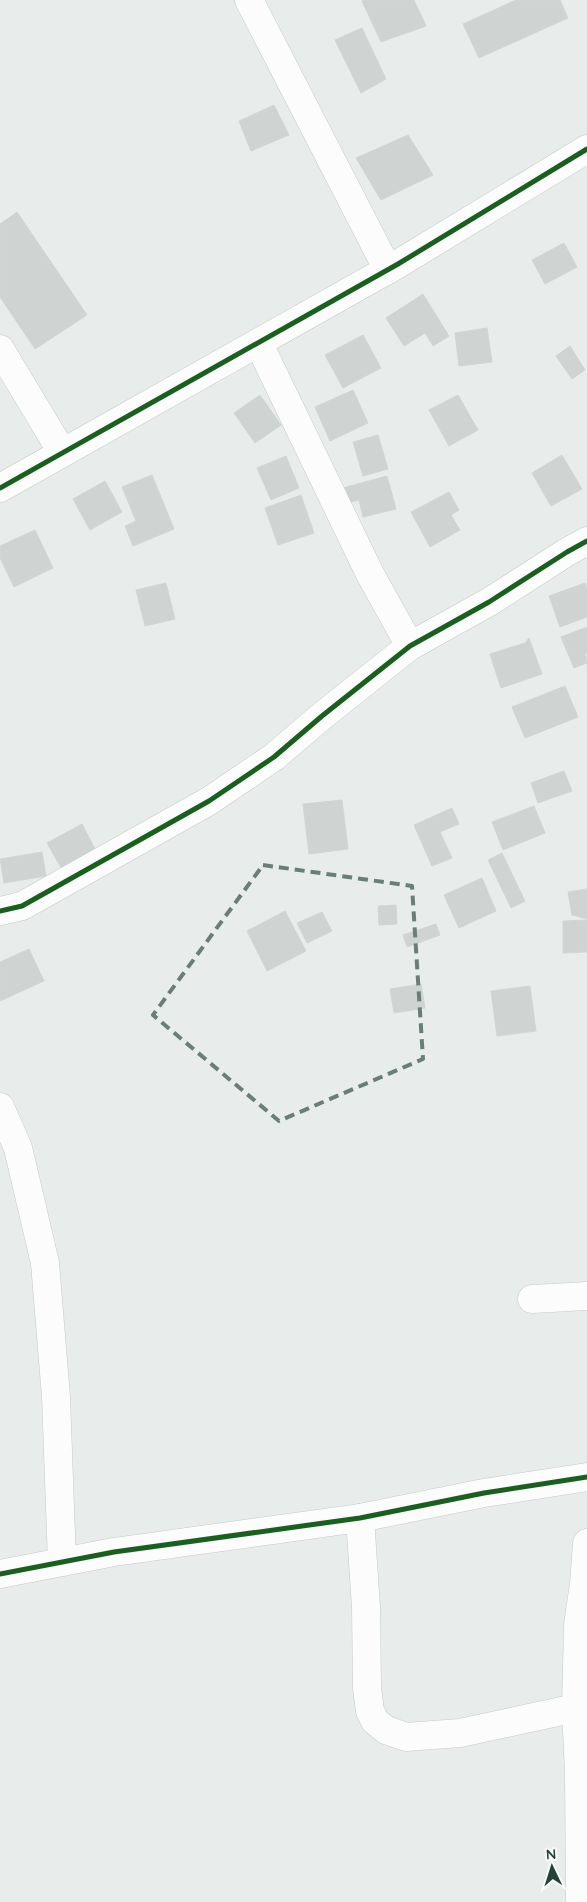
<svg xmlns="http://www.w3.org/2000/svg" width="587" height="1902" font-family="Quicksand,sans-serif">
  <rect width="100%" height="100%" fill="#e8edeb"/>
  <g fill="#cfd4d2" stroke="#d1d6d4">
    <path d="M365,0H414L426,26L381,42L362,1Z"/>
    <path d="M516,0H560L568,18L479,58L463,24Z"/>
    <path d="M362,28L386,79L361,93L335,40Z"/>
    <path d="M274,105L289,135L251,151L239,121Z"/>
    <path d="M408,135L433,175L381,200L356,158Z"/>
    <path d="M17,212L87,315L35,349L0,297V224Z"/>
    <path d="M564,243L577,267L545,284L532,260Z"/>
    <path d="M423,294L449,336L433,346L425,333L404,346L386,318Z"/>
    <path d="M487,328L492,362L459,366L455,333Z"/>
    <path d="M363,335L381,368L343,388L325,355Z"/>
    <path d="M570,346L585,370L572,379L556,356Z"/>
    <path d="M353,390L368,423L330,441L315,407Z"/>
    <path d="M260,395L281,425L255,443L234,413Z"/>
    <path d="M458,395L478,430L449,446L429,410Z"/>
    <path d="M378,435L388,469L363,476L353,442Z"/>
    <path d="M562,455L582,489L551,506L532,473Z"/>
    <path d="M286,456L299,488L271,500L257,468Z"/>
    <path d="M152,475L174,529L133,546L125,526L136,521L122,487Z"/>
    <path d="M387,476L396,509L363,517L359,500L346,503L343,488Z"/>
    <path d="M105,481L122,512L90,530L73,499Z"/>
    <path d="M449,492L459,510L451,515L460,530L430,547L411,512Z"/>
    <path d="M301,495L314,533L278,545L265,508Z"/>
    <path d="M35,530L53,568L14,587L0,558V546Z"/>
    <path d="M166,583L175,619L145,626L136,590Z"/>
    <path d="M585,583L587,588V617L560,627L549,596Z"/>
    <path d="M587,627V653H585L587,663L574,668L561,637Z"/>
    <path d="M529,638L542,674L501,688L490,654L525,643Z"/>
    <path d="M565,686L578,717L525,738L512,707Z"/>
    <path d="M564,771L572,791L538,803L531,783Z"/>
    <path d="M342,800L348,849L309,854L303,804Z"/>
    <path d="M534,806L545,833L503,850L492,822Z"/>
    <path d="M452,808L459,824L440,832L452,858L432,866L414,825Z"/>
    <path d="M82,824L97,853L63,871L47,843Z"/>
    <path d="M42,852L46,876L4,883L0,859Z"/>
    <path d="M502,853L525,901L511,908L488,860Z"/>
    <path d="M482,878L496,911L459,928L444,895Z"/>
    <path d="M587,889V919L572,915L568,892Z"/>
    <path d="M396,905L397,924L379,925L378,906Z"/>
    <path d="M285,911L306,951L267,971L247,931Z"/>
    <path d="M322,912L332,931L307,943L297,923Z"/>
    <path d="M587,920V952L563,953V921Z"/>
    <path d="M436,924L440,935L407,947L403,935Z"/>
    <path d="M29,949L44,981L0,1001V962Z"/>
    <path d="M421,984L425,1008L394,1013L390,989Z"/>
    <path d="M530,986L536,1031L497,1036L491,991Z"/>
  </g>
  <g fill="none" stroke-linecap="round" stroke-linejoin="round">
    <defs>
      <g id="minor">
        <path d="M249,0L388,270"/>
        <path d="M259,344L370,574L410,646"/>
        <path d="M0,349L62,452"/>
        <path d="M0,488L398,264L587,149"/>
        <path d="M0,911L22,906L209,801L274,757L322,716L410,646L489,602L567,552L587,541"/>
        <path d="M0,1107L18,1148L45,1263L56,1397L62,1562"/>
        <path d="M532,1299L587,1296"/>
        <path d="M360,1518L366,1607L367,1688L370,1711L375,1721L386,1730L406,1737L460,1733L576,1708"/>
        <path d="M0,1574L114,1552L360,1518L484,1493L587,1477"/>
        <path d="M580,1902L579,1773L576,1708L578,1625L584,1584L587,1543"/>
      </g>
    </defs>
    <use href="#minor" stroke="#c5cac8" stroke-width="29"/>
    <use href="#minor" stroke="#fcfcfc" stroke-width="28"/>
    <defs>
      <g id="cycleway">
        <path d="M0,488L398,264L587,149"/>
        <path d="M0,911L22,906L209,801L274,757L322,716L410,646L489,602L567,552L587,541"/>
        <path d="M0,1574L114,1552L360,1518L484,1493L587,1477"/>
      </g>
    </defs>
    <use href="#cycleway" stroke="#f7fbf9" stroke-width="8"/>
    <use href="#cycleway" stroke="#1b5e20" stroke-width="5"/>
  </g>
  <path fill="none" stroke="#697e78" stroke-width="4" stroke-dasharray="10 6" stroke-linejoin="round" d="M263,865L412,886L423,1059L279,1121L153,1015Z"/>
  <g transform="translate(552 1867) rotate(356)" stroke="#f7fbf9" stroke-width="4" paint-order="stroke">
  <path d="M0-4L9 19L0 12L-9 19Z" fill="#24423a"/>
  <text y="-8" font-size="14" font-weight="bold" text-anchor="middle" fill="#24423a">N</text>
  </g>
</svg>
